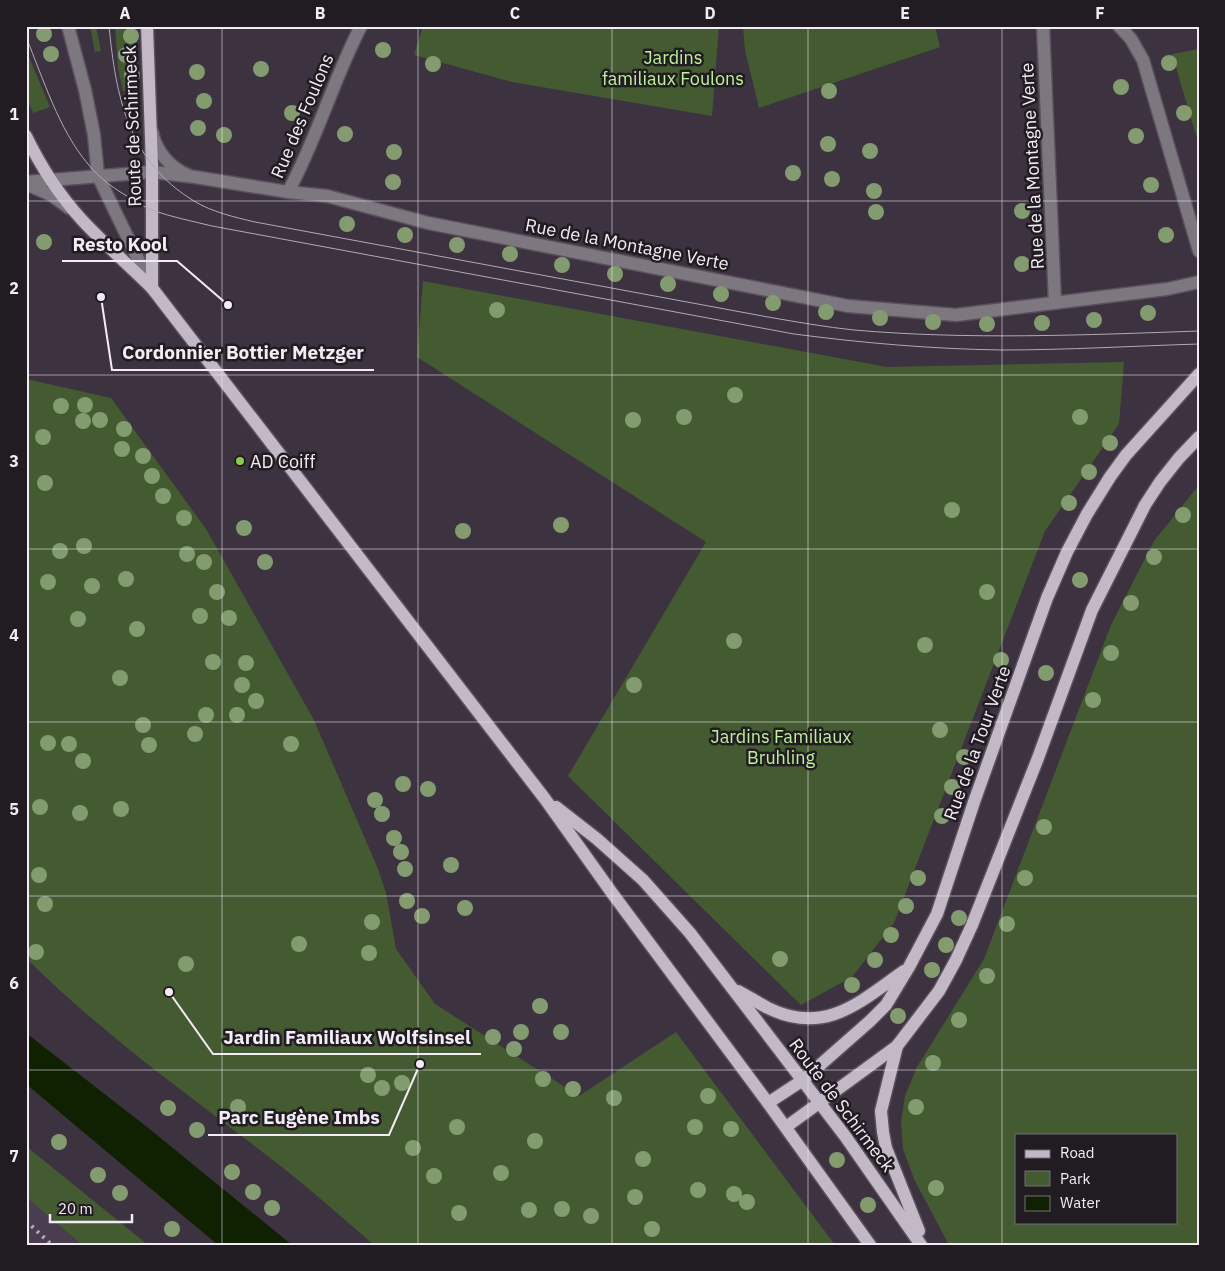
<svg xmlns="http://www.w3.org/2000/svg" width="1225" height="1271" font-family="'IBM Plex Sans',sans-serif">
  <rect width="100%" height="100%" fill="#3d3240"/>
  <path fill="#4b3d50" d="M26,1197L82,1245H26Z"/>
  <g fill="#445b32" fill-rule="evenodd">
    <path d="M90,26H96L101,51L95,52Z"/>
    <path d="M115,26H134L138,90L123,91L118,68Z"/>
    <path d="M423,26H719L712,116L512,82L414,55Z"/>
    <path d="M743,26H935L940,47L759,108L745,50Z"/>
    <path d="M1199,49V145L1172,54Z"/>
    <path d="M26,50L50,107L33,113L26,97Z"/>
    <path d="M423,281L887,367L1124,362L1119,424L1045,531L894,923L852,977L801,1005L568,776L706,542L417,357Z"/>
    <path d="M26,379L111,398L206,529L314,720L378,869L386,893L396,949L435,1004L579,1096L676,1032L835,1245H374C345,1220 317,1195 287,1171C199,1102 106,1038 26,958Z"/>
    <path d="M1199,485V1245H949L914,1179L903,1149L901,1122L905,1096L917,1067L984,959L1111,625L1154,541ZM1016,1135H1176V1222H1016Z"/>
    <path d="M26,1146L32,1151L148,1245H82L26,1197Z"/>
  </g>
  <path fill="#0f2101" d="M26,1033L147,1127L292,1245H218L26,1084Z"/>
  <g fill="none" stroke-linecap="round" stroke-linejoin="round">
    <defs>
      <g id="minor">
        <path d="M68,26L85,90L94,135L98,176L151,286"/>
        <path d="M1043,26L1055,303"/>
        <path d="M1119,26L1131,39L1143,60L1199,251"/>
        <path d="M152,132C156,151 170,168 188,175"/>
        <path d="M26,182L152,172L195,177L288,192L327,196L428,223L848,306L956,315L1167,289L1199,282"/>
        <path d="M26,184L51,195L69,208"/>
        <path d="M288,192C317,139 333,80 361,26"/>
      </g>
      <g id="major">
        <path d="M147,26L152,166V288"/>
        <path d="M26,136C41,167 59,195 82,220C104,244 129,265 152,288L545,799L612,893L768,1103L870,1245"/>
        <path d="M556,807L597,839L643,880L690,933L845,1136L921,1245"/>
        <path d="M738,991C748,996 758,1003 768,1008C825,1036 860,1002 904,971"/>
        <path d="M897,1046L881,1111L883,1132L886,1148L919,1231"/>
        <path d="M768,1103L803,1080L870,1021L886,1005L909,967L937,914L974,802L1047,598L1067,552L1087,514L1110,477L1126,455L1199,374"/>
        <path d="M786,1127L897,1046L939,991L956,960L972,925L1038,758L1092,610L1145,505L1160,482L1179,458L1199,437"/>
      </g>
    </defs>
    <use href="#minor" stroke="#5a505d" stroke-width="15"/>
    <use href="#major" stroke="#5a505d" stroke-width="15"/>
    <use href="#minor" stroke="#7d787f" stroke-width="12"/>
    <use href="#major" stroke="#c3b8c6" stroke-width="12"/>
    <g stroke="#b2a9b4" stroke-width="1">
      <path d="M109,26C116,97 128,161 194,201C212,212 234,217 255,222L768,317C797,322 825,327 854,330C969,340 1084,335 1199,331"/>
      <path d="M26,37C43,78 59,130 88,164C100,179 116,190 132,199C139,203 146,208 152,210C171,217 192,221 212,226L794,334C863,343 932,349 1002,350C1067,350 1133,346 1199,344"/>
    </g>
    <g stroke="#b2a9b4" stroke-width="4" stroke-dasharray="2.5 5" stroke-linecap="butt">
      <path d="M26,1221L52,1245"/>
      <path d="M26,1242L29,1245"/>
    </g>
  </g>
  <g fill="#839c6f">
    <circle cx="44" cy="34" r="8"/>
    <circle cx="131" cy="36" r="8"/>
    <circle cx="383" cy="50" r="8"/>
    <circle cx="51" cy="54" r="8"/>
    <circle cx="126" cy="55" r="8"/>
    <circle cx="1169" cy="63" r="8"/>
    <circle cx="433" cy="64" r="8"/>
    <circle cx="261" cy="69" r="8"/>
    <circle cx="197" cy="72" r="8"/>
    <circle cx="132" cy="75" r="8"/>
    <circle cx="1121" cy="87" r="8"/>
    <circle cx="829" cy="91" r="8"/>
    <circle cx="204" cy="101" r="8"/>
    <circle cx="292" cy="113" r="8"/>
    <circle cx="1184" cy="113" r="8"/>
    <circle cx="198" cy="128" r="8"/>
    <circle cx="345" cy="134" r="8"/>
    <circle cx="224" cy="135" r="8"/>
    <circle cx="1136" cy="136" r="8"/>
    <circle cx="828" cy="144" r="8"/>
    <circle cx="870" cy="151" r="8"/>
    <circle cx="394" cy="152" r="8"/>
    <circle cx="793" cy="173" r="8"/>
    <circle cx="832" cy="179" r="8"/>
    <circle cx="393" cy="182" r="8"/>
    <circle cx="1151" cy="185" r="8"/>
    <circle cx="874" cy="191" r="8"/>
    <circle cx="1022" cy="211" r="8"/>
    <circle cx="876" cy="212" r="8"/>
    <circle cx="347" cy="224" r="8"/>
    <circle cx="405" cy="235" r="8"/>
    <circle cx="1166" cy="235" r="8"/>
    <circle cx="44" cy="242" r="8"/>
    <circle cx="457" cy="245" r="8"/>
    <circle cx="510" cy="254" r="8"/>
    <circle cx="1022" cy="264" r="8"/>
    <circle cx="562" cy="265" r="8"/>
    <circle cx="615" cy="274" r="8"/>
    <circle cx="668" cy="284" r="8"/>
    <circle cx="721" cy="294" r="8"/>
    <circle cx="773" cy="303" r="8"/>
    <circle cx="497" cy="310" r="8"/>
    <circle cx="826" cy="312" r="8"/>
    <circle cx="1148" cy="313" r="8"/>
    <circle cx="880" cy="318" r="8"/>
    <circle cx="1094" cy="320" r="8"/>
    <circle cx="933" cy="322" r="8"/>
    <circle cx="1042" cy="323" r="8"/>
    <circle cx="987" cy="324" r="8"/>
    <circle cx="735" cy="395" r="8"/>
    <circle cx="85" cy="405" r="8"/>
    <circle cx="61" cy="406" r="8"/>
    <circle cx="684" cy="417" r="8"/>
    <circle cx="1080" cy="417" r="8"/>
    <circle cx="100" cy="420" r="8"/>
    <circle cx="633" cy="420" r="8"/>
    <circle cx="83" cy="421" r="8"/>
    <circle cx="124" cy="429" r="8"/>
    <circle cx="43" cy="437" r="8"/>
    <circle cx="1110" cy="443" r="8"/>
    <circle cx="122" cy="449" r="8"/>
    <circle cx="143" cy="456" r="8"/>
    <circle cx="1089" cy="472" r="8"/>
    <circle cx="152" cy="476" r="8"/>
    <circle cx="45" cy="483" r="8"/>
    <circle cx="163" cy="496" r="8"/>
    <circle cx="1069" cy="503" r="8"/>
    <circle cx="952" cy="510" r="8"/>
    <circle cx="1183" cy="515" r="8"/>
    <circle cx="184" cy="518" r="8"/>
    <circle cx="561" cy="525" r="8"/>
    <circle cx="244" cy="528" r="8"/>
    <circle cx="463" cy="531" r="8"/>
    <circle cx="84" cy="546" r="8"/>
    <circle cx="60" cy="551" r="8"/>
    <circle cx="187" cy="554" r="8"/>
    <circle cx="1154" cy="557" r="8"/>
    <circle cx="204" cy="562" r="8"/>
    <circle cx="265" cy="562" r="8"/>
    <circle cx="126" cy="579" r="8"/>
    <circle cx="1080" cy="580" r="8"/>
    <circle cx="48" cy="582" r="8"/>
    <circle cx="92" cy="586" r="8"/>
    <circle cx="217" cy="592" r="8"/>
    <circle cx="987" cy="592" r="8"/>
    <circle cx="1131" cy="603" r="8"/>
    <circle cx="200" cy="616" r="8"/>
    <circle cx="229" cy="618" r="8"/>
    <circle cx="78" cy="619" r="8"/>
    <circle cx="137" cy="629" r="8"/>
    <circle cx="734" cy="641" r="8"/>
    <circle cx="925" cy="645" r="8"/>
    <circle cx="1111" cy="653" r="8"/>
    <circle cx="1001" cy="660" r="8"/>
    <circle cx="213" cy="662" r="8"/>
    <circle cx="246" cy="663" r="8"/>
    <circle cx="1046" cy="673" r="8"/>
    <circle cx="120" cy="678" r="8"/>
    <circle cx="242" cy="685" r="8"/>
    <circle cx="634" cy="685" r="8"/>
    <circle cx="1093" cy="700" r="8"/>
    <circle cx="256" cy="701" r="8"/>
    <circle cx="206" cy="715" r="8"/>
    <circle cx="237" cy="715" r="8"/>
    <circle cx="143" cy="725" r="8"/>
    <circle cx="940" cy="730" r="8"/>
    <circle cx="195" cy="734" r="8"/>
    <circle cx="48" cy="743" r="8"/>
    <circle cx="69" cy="744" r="8"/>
    <circle cx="291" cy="744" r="8"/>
    <circle cx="149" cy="745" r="8"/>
    <circle cx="964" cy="757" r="8"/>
    <circle cx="83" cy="761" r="8"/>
    <circle cx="403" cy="784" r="8"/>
    <circle cx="952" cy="787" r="8"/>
    <circle cx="428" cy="789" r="8"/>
    <circle cx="375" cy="800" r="8"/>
    <circle cx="40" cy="807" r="8"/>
    <circle cx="121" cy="809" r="8"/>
    <circle cx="80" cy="813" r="8"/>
    <circle cx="382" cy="814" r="8"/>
    <circle cx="942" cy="816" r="8"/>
    <circle cx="1044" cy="827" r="8"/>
    <circle cx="394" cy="838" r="8"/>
    <circle cx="401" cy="852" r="8"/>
    <circle cx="451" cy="865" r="8"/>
    <circle cx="405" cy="869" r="8"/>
    <circle cx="39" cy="875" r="8"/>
    <circle cx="918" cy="878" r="8"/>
    <circle cx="1025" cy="878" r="8"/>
    <circle cx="407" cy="901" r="8"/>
    <circle cx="45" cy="904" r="8"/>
    <circle cx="906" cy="906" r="8"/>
    <circle cx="465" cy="908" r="8"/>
    <circle cx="422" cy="916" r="8"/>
    <circle cx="959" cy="918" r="8"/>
    <circle cx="372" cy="922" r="8"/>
    <circle cx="1007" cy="924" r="8"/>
    <circle cx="891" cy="935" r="8"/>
    <circle cx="299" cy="944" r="8"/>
    <circle cx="946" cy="945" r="8"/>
    <circle cx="36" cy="952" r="8"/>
    <circle cx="369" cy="953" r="8"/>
    <circle cx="780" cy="959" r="8"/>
    <circle cx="875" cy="960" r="8"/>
    <circle cx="186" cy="964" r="8"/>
    <circle cx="932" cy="970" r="8"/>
    <circle cx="987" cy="976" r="8"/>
    <circle cx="852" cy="985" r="8"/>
    <circle cx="540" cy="1006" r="8"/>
    <circle cx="898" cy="1016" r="8"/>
    <circle cx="959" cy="1020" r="8"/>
    <circle cx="521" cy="1032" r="8"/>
    <circle cx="561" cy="1032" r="8"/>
    <circle cx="493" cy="1037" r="8"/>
    <circle cx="514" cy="1049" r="8"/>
    <circle cx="933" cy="1063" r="8"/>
    <circle cx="368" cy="1075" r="8"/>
    <circle cx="543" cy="1079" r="8"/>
    <circle cx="402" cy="1083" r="8"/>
    <circle cx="382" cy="1088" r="8"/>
    <circle cx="573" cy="1089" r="8"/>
    <circle cx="708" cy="1096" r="8"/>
    <circle cx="614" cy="1098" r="8"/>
    <circle cx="238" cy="1107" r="8"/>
    <circle cx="916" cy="1107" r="8"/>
    <circle cx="168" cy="1108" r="8"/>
    <circle cx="457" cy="1127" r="8"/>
    <circle cx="695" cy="1127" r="8"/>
    <circle cx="731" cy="1129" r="8"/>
    <circle cx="197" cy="1130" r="8"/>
    <circle cx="535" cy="1141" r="8"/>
    <circle cx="59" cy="1142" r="8"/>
    <circle cx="413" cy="1148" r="8"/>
    <circle cx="643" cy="1159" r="8"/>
    <circle cx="837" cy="1160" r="8"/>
    <circle cx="232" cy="1172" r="8"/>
    <circle cx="501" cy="1173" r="8"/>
    <circle cx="98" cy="1175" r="8"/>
    <circle cx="434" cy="1176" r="8"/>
    <circle cx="936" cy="1188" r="8"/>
    <circle cx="698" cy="1190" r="8"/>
    <circle cx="253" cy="1192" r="8"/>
    <circle cx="120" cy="1193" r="8"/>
    <circle cx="734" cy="1194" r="8"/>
    <circle cx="635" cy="1197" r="8"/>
    <circle cx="747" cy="1202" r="8"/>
    <circle cx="868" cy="1205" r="8"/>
    <circle cx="272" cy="1208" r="8"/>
    <circle cx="562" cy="1209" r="8"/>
    <circle cx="529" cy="1210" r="8"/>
    <circle cx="459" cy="1213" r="8"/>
    <circle cx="591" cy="1216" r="8"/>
    <circle cx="172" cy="1229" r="8"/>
    <circle cx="652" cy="1229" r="8"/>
  </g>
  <path fill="none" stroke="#f3ecf5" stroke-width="1" stroke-opacity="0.55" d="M222,26V1245M418,26V1245M612,26V1245M808,26V1245M1002,26V1245M26,201H1199M26,375H1199M26,549H1199M26,722H1199M26,896H1199M26,1070H1199"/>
  <circle fill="#88cf49" stroke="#211c22" stroke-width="2" cx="240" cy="461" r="5"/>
  <g text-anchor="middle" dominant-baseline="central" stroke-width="5" stroke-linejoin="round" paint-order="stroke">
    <g font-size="18" fill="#bdf296" stroke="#211c22">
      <text x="673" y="57">Jardins<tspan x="673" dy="21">familiaux Foulons</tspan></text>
      <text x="781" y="736">Jardins Familiaux<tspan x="781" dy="21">Bruhling</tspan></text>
    </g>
    <g font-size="18" fill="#f3ecf5" stroke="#211c22">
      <text transform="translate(302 116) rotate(-67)">Rue des Foulons</text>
      <text transform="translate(132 126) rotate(-92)">Route de Schirmeck</text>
      <text transform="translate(1032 166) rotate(-93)">Rue de la Montagne Verte</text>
      <text transform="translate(627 244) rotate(11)">Rue de la Montagne Verte</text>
      <text transform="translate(977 743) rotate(-70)">Rue de la Tour Verte</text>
      <text transform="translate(842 1105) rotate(53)">Route de Schirmeck</text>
    </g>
    <g font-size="18" fill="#f3ecf5" stroke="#211c22" text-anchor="start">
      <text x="250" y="461">AD Coiff</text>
    </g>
  </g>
  <path fill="none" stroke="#f3ecf5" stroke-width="2" d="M228 305L177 261H62M101 297L112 370H374M169 992L213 1054H481M420 1064L389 1135H208"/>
  <g fill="#f3ecf5" stroke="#211c22" stroke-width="2">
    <circle cx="228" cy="305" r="5"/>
    <circle cx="101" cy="297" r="5"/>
    <circle cx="169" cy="992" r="5"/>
    <circle cx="420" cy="1064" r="5"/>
  </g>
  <g font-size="19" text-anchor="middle" font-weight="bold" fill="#f3ecf5" stroke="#211c22" stroke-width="5" stroke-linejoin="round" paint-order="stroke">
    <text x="120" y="251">Resto Kool</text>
    <text x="243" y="359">Cordonnier Bottier Metzger</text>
    <text x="347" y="1044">Jardin Familiaux Wolfsinsel</text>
    <text x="299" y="1124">Parc Eugène Imbs</text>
  </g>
  <rect width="1225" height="1271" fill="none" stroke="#211c22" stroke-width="55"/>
  <rect x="1015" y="1134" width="162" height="90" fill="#211c22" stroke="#756f76"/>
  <rect x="1025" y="1150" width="25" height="8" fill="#c3b8c6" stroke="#756f76"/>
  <text x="1060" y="1158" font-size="15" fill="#f3ecf5">Road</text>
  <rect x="1025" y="1171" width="25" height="15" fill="#445b32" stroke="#756f76"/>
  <text x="1060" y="1184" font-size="15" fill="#f3ecf5">Park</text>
  <rect x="1025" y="1196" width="25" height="15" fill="#0f2101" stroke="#756f76"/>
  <text x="1060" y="1208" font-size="15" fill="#f3ecf5">Water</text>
  <path d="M50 1214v8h82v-8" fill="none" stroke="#f3ecf5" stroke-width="2.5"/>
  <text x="58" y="1214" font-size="15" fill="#f3ecf5" stroke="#211c22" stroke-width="4" paint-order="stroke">20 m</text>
  <rect x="28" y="28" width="1170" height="1216" fill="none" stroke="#f3ecf5" stroke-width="2"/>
  <g font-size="16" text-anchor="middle" font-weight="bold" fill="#f3ecf5">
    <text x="125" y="19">A</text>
    <text x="320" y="19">B</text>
    <text x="515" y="19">C</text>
    <text x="710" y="19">D</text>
    <text x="905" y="19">E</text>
    <text x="1100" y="19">F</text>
    <text x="14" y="120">1</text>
    <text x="14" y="294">2</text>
    <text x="14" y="467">3</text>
    <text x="14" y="641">4</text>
    <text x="14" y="815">5</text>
    <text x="14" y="989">6</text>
    <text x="14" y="1162">7</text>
  </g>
</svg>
